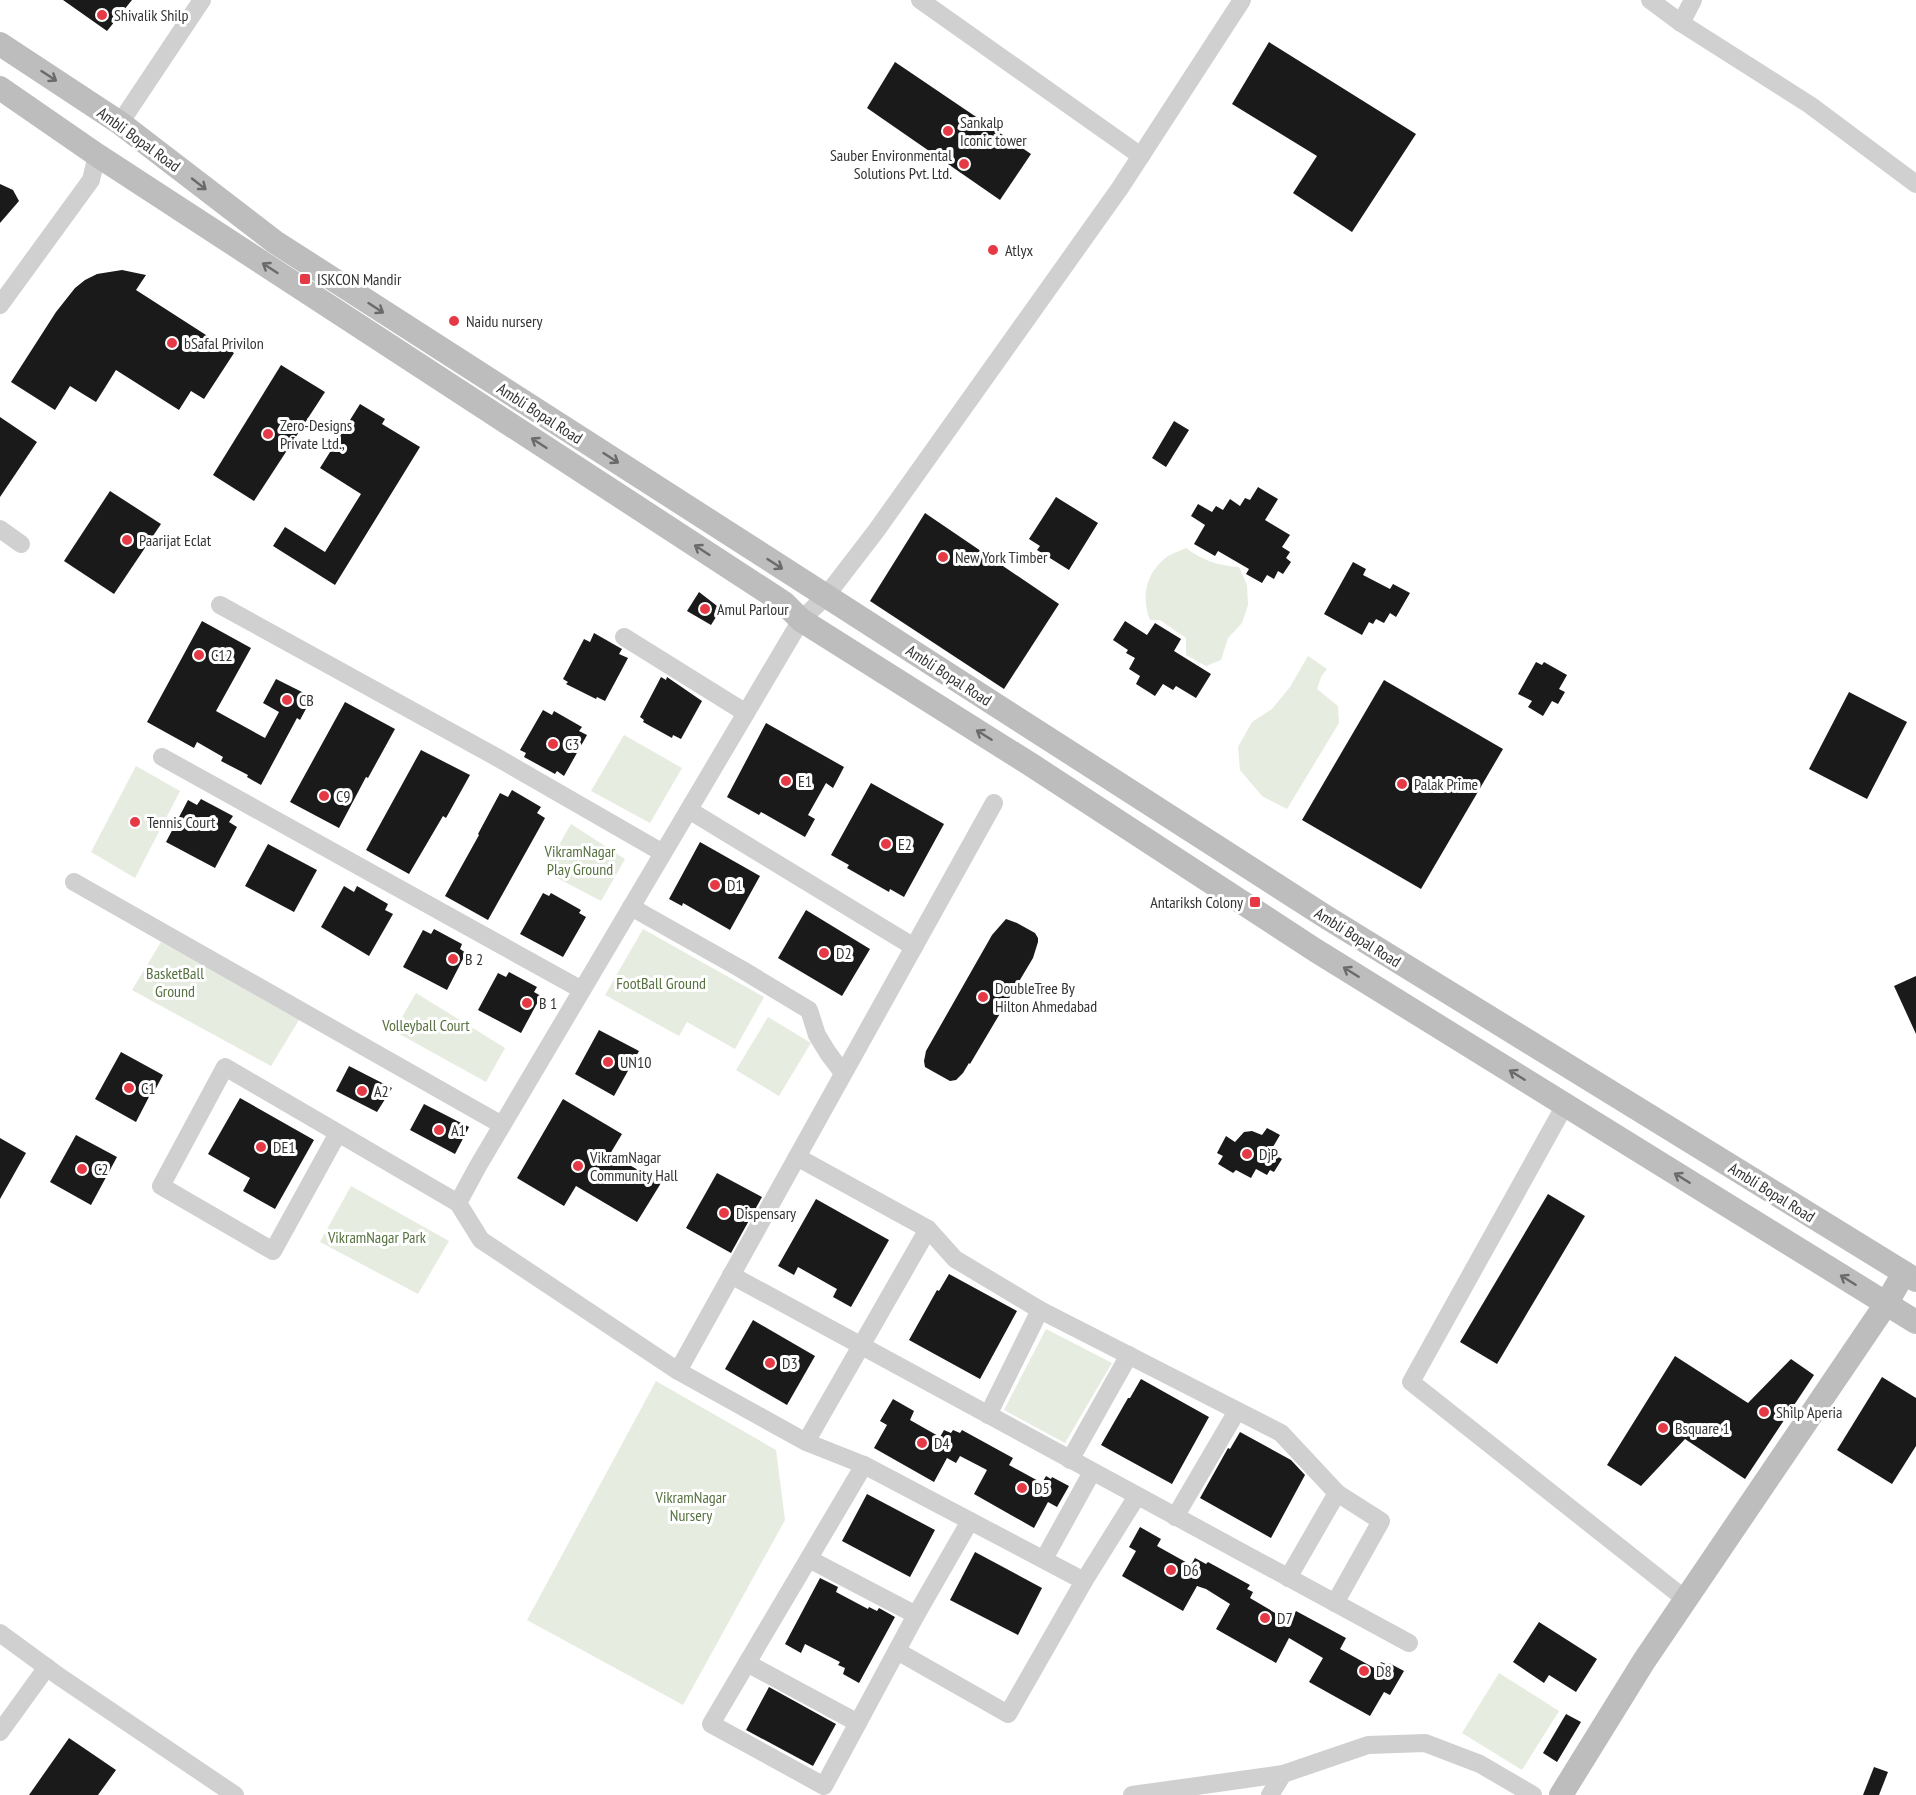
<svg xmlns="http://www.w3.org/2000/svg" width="1916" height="1795" font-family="'PT Sans Narrow',sans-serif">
  <rect width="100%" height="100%" fill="#fff"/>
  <g fill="#e6ecdf">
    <path d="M1186,548C1202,560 1219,566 1239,567L1247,585L1248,605L1242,623L1228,638L1221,660L1206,666L1186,655V638L1160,620H1150C1141,596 1146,572 1168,556C1173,553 1180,551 1186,548Z"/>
    <path d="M1308,656L1327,669L1321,677L1317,689L1338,706L1339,723L1287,809L1262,796L1240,770L1238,747L1252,722L1272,709L1290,687Z"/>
    <path d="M624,735L682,768L650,823L591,791Z"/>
    <path d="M136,766L180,791L135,878L91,852Z"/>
    <path d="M571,824L625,859L601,901L544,871Z"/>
    <path d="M643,929L764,997L735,1049L687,1022L679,1036L605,995Z"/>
    <path d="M161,942L299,1020L271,1066L132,990Z"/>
    <path d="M416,993L505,1048L486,1082L394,1031Z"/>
    <path d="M768,1017L811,1043L779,1096L736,1070Z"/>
    <path d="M351,1186L449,1241L418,1294L320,1242Z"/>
    <path d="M1046,1329L1112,1363L1065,1443L1004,1410Z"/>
    <path d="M656,1381L776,1450L785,1520L683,1705L527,1620Z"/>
    <path d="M1499,1673L1559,1711L1522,1770L1462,1733Z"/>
  </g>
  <g fill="#1a1a1a">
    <path d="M63,0H132L107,31Z"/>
    <path d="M1269,42L1416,134L1352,232L1293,193L1317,156L1232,104Z"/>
    <path d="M895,62L1031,154L1000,200L867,108Z"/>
    <path d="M0,184L13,190L19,201L0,223Z"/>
    <path d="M122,270L146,275L136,290L234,353L204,399L191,391L179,410L116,370L96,402L70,386L55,410L11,382L56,312L75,288L85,280L97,274Z"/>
    <path d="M281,365L325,392L254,501L213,475Z"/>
    <path d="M360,404L385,419L382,424L420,447L335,585L273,546L285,527L325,552L361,494L320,468Z"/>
    <path d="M0,417L37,442L0,497Z"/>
    <path d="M1174,421L1189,430L1166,467L1152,458Z"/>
    <path d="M1258,487L1278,499L1265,520L1290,535L1282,547L1290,552L1286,558L1291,562L1283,574L1278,571L1274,579L1267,575L1262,583L1246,574L1249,569L1218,551L1215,556L1194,544L1205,525L1191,516L1198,504L1212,512L1216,506L1223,510L1230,499L1240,506L1245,498L1250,500Z"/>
    <path d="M110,491L161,524L114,594L64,561Z"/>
    <path d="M1056,497L1098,523L1069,570L1037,550L1040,546L1029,539Z"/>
    <path d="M925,513L1059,604L1004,689L870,601Z"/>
    <path d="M1353,562L1366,569L1363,575L1390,589L1393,584L1410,593L1396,617L1390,613L1384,623L1376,619L1373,624L1369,622L1362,635L1324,614Z"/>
    <path d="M699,592L721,609L711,625L687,611Z"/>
    <path d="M202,621L251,648L216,711L265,738L279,712L263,703L276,679L310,696L306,704L308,705L300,720L297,718L261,785L247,777L248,775L221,761L223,757L197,742L194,748L147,722Z"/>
    <path d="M1125,621L1147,635L1155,623L1181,639L1174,651L1211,674L1196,698L1176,686L1173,690L1163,684L1155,696L1136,684L1140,676L1129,669L1135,658L1126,653L1128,650L1113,640Z"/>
    <path d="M594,633L622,649L619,654L628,658L605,701L597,697L596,699L566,684L568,682L563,679L584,639L590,642Z"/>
    <path d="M1536,662L1542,665L1544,662L1567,675L1559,689L1565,692L1558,704L1552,701L1543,716L1528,707L1532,701L1518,694Z"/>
    <path d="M661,677L666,680L667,677L702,701L681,739L673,735L672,738L643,722L644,720L640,717Z"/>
    <path d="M1384,680L1503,749L1421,889L1302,820Z"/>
    <path d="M1849,692L1907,722L1867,799L1809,769Z"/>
    <path d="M345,702L395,729L368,778L366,777L339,828L290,802Z"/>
    <path d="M543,710L552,715L554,711L582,727L579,731L587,735L564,776L557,771L555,774L524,757L526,753L520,750Z"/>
    <path d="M766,723L844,767L833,788L826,783L808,815L815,819L805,837L761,812L759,815L727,797Z"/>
    <path d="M421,750L470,775L446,818L443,816L409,874L366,850Z"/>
    <path d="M871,783L944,824L904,897L890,889L889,892L847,868L849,865L831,855Z"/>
    <path d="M512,790L541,807L537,813L545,818L488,920L445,896L479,835L478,834L500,793L508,797Z"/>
    <path d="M201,799L233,816L229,822L237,827L215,868L166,842L188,800L197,805Z"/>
    <path d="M700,842L760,876L730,930L683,903L682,906L669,899Z"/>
    <path d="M268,844L317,870L294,912L245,886Z"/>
    <path d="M344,886L354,892L357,886L388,904L385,910L393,914L369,956L321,927Z"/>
    <path d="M543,893L549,896L551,893L581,910L579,913L586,917L563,957L520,934Z"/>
    <path d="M806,910L870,949L842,996L778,958Z"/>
    <path d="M1006,919L1017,923L1035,933L1038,938V942L1033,958L970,1064L969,1063L963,1073L956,1080L950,1081L925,1067L924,1061L926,1051L992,935Z"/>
    <path d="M434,929L462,944L460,949L466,953L447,990L403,967L423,930L431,934Z"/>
    <path d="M509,972L537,987L534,992L541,996L521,1033L478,1010L498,973L506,977Z"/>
    <path d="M1916,976V1034L1894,986Z"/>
    <path d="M599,1030L639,1051L614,1096L575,1074Z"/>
    <path d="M121,1052L163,1075L154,1092L152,1091L136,1122L95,1099Z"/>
    <path d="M349,1066L392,1088L377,1112L336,1091Z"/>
    <path d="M240,1098L314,1140L275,1209L243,1191L250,1178L208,1154Z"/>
    <path d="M563,1099L622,1134L610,1154L661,1183L637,1222L576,1186L564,1206L517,1178Z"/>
    <path d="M424,1104L469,1127L455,1154L410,1130Z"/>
    <path d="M1267,1128L1280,1135L1270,1152L1282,1159L1274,1172L1270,1170L1267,1175L1256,1169L1251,1178L1236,1170L1233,1173L1218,1164L1223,1156L1217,1153L1226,1136L1235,1142L1244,1132L1252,1131L1262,1135Z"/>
    <path d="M76,1135L117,1157L91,1205L50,1182Z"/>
    <path d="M0,1138L26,1153L0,1199Z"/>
    <path d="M717,1173L762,1197L731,1253L686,1228Z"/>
    <path d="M1548,1194L1585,1216L1497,1364L1460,1342Z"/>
    <path d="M816,1199L889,1240L851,1307L833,1297L837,1289L798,1267L794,1275L778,1266Z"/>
    <path d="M949,1274L1017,1311L980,1379L909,1340L937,1290L939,1291Z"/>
    <path d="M753,1320L815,1356L787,1405L725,1369Z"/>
    <path d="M1675,1356L1748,1403L1791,1359L1814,1375L1745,1479L1685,1439L1641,1486L1607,1465Z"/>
    <path d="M1882,1377L1916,1398V1446L1892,1484L1837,1450Z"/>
    <path d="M1141,1379L1209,1417L1172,1484L1101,1445L1128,1398H1130Z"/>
    <path d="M893,1399L914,1411L910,1420L940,1437L944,1430L951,1433L953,1430L960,1433L962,1430L1013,1458L1009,1465L1042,1483L1046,1476L1051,1479L1052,1477L1069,1486L1057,1507L1048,1502L1034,1528L974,1494L987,1470L960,1456L956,1463L947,1458L934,1482L874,1448L887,1425L880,1421Z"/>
    <path d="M1240,1432L1291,1460L1305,1475L1271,1538L1200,1498L1228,1448L1230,1449Z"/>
    <path d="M867,1494L935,1530L910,1577L842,1541Z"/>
    <path d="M1140,1527L1161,1539L1157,1546L1191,1565L1195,1558L1206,1564L1208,1562L1250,1585L1247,1589L1253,1592L1250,1598L1282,1617L1286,1611L1294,1615L1296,1611L1346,1638L1340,1649L1376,1669L1381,1662L1388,1665L1389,1663L1404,1671L1390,1695L1384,1692L1370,1716L1309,1682L1323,1658L1289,1638L1276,1663L1216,1629L1230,1604L1206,1589L1197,1586L1183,1611L1122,1576L1136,1551L1129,1547Z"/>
    <path d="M975,1552L1042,1588L1018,1635L950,1600Z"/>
    <path d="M820,1578L838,1587L836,1592L868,1609L869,1607L877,1611L879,1608L895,1617L859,1683L843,1674L845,1668L838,1665L840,1662L805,1644L801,1653L785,1644Z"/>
    <path d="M1539,1622L1597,1659L1576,1692L1549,1675L1544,1683L1513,1662Z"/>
    <path d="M769,1687L836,1724L813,1766L746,1730Z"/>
    <path d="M1566,1714L1581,1722L1557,1762L1543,1753Z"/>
    <path d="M69,1738L116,1770L98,1795H29Z"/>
    <path d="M1874,1767L1888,1772L1879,1795H1863Z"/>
  </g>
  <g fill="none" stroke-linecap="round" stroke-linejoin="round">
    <g stroke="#d0d0d0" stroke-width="18">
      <path d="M920,0L1141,156"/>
      <path d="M1650,0L1681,23L1810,105L1916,184"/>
      <path d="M1681,23L1693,0"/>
      <path d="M120,123L202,0"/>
      <path d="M0,305L91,180L97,155"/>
      <path d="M0,529L21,544"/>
      <path d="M220,605L498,758L663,853"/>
      <path d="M624,637L746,713"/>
      <path d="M162,757L582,990"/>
      <path d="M689,810L914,947"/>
      <path d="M74,882L502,1125"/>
      <path d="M631,907L741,969L809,1010L817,1035L828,1053L843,1073"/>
      <path d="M1565,1105L1411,1382L1685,1599"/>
      <path d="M338,1133L273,1251L161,1186L225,1067L458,1203L478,1166L801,620L826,596L876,531L1120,188L1242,0"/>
      <path d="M797,1157L928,1229L955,1259L1040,1310L1281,1433L1337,1493"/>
      <path d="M458,1203L481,1240L678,1371L806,1442"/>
      <path d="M928,1229L806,1442L864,1465L1084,1581"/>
      <path d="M731,1275L1409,1643"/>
      <path d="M678,1371L994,803"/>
      <path d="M988,1415L1040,1310"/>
      <path d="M1070,1460L1129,1355"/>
      <path d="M1175,1517L1237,1411"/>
      <path d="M809,1559L916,1615L824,1786L711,1724L864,1465"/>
      <path d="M1044,1559L1092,1472"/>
      <path d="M1288,1578L1337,1493L1381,1521L1335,1603"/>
      <path d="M916,1615L970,1521"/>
      <path d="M0,1633L60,1677L235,1795"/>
      <path d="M897,1651L1008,1714L1084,1581L1137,1496"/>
      <path d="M747,1663L858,1723"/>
      <path d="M0,1732L47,1667"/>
      <path d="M1132,1795L1283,1774L1368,1745L1425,1743L1480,1764L1533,1795"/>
      <path d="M1270,1795L1283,1774"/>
    </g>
    <g stroke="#bdbdbd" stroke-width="24">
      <path d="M0,44L120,123L275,242L1326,917L1916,1280"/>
      <path d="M0,88L97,155L784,603L801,620L1033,766L1315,950L1916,1322"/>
      <path d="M1561,1795L1644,1661L1886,1304L1904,1273"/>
    </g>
  </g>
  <defs><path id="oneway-shaft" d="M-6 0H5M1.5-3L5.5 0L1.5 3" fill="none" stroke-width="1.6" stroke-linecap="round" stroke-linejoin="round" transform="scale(1.5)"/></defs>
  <g stroke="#6a6a6a">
    <use href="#oneway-shaft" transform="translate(49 76) rotate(33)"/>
    <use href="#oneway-shaft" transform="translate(199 184) rotate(38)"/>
    <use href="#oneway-shaft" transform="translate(270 268) rotate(-147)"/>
    <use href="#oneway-shaft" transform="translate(376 308) rotate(33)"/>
    <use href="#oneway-shaft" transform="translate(539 443) rotate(-147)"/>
    <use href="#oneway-shaft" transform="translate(611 458) rotate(33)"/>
    <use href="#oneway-shaft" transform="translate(702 550) rotate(-147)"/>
    <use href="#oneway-shaft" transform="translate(775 564) rotate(33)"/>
    <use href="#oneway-shaft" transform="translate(984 735) rotate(-148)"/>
    <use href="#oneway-shaft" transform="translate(1351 972) rotate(-148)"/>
    <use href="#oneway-shaft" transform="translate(1517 1075) rotate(-148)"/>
    <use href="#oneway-shaft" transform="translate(1682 1178) rotate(-148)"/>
    <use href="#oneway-shaft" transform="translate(1848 1280) rotate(-148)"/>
  </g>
  <g fill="#e63946" stroke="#fff" stroke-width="2">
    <circle cx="102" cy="15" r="6"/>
    <circle cx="948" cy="131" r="6"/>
    <circle cx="964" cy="164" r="6"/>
    <circle cx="993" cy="250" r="6"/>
    <rect x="299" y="273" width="12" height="12" rx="3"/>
    <circle cx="454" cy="321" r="6"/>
    <circle cx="172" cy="343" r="6"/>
    <circle cx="268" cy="434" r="6"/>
    <circle cx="127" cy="540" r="6"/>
    <circle cx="943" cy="557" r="6"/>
    <circle cx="705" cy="609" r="6"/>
    <circle cx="199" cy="655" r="6"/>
    <circle cx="287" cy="700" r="6"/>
    <circle cx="553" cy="744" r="6"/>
    <circle cx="786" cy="781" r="6"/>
    <circle cx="1402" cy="784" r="6"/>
    <circle cx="324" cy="796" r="6"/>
    <circle cx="135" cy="822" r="6"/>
    <circle cx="886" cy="844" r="6"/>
    <circle cx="715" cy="885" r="6"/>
    <rect x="1249" y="896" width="12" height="12" rx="3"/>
    <circle cx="824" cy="953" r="6"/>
    <circle cx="453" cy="959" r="6"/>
    <circle cx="983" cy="997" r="6"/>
    <circle cx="527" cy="1003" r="6"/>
    <circle cx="608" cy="1062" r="6"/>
    <circle cx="129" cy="1088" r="6"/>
    <circle cx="362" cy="1091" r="6"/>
    <circle cx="439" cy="1130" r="6"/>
    <circle cx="261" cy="1147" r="6"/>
    <circle cx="1247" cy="1154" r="6"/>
    <circle cx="578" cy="1166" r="6"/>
    <circle cx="82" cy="1169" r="6"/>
    <circle cx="724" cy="1213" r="6"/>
    <circle cx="770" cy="1363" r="6"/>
    <circle cx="1764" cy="1412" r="6"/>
    <circle cx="1663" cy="1428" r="6"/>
    <circle cx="922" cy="1443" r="6"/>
    <circle cx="1022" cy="1488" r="6"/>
    <circle cx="1171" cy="1570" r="6"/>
    <circle cx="1265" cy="1618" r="6"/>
    <circle cx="1364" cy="1671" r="6"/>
  </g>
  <g text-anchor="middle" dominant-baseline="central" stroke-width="6" stroke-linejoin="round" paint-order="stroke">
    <g font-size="16" fill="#333" stroke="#fff" text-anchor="start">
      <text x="114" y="15">Shivalik Shilp</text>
      <text x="960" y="122">Sankalp<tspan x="960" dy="18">Iconic tower</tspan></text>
      <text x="952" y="155" text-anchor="end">Sauber Environmental<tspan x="952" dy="18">Solutions Pvt. Ltd.</tspan></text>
      <text x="1005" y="250">Atlyx</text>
      <text x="317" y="279">ISKCON Mandir</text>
      <text x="466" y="321">Naidu nursery</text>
      <text x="184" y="343">bSafal Privilon</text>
      <text x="280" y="425">Zero-Designs<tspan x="280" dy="18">Private Ltd.,</tspan></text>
      <text x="139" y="540">Paarijat Eclat</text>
      <text x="955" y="557">New York Timber</text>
      <text x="717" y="609">Amul Parlour</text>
      <text x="211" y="655">C12</text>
      <text x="299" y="700">CB</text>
      <text x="565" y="744">C3</text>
      <text x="798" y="781">E1</text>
      <text x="1414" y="784">Palak Prime</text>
      <text x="336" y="796">C9</text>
      <text x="147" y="822">Tennis Court</text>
      <text x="898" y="844">E2</text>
      <text x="727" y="885">D1</text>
      <text x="1243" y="902" text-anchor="end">Antariksh Colony</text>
      <text x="836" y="953">D2</text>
      <text x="465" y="959">B 2</text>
      <text x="995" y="988">DoubleTree By<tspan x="995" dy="18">Hilton Ahmedabad</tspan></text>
      <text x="539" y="1003">B 1</text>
      <text x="620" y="1062">UN10</text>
      <text x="141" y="1088">C1</text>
      <text x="374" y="1091">A2</text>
      <text x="451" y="1130">A1</text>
      <text x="273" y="1147">DE1</text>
      <text x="1259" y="1154">DjP</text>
      <text x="590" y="1157">VikramNagar<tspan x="590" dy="18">Community Hall</tspan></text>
      <text x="94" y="1169">C2</text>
      <text x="736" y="1213">Dispensary</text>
      <text x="782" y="1363">D3</text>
      <text x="1776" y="1412">Shilp Aperia</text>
      <text x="1675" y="1428">Bsquare 1</text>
      <text x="934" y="1443">D4</text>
      <text x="1034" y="1488">D5</text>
      <text x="1183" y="1570">D6</text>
      <text x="1277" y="1618">D7</text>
      <text x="1376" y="1671">D8</text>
    </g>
    <g font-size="16" fill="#333" stroke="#fff">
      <text transform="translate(139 139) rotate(36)">Ambli Bopal Road</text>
      <text transform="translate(540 413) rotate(33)">Ambli Bopal Road</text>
      <text transform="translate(949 675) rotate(33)">Ambli Bopal Road</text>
      <text transform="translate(1358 937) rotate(32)">Ambli Bopal Road</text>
      <text transform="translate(1772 1192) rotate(32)">Ambli Bopal Road</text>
    </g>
    <g font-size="16" fill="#56703f" stroke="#fff">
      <text x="580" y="851">VikramNagar<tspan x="580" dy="18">Play Ground</tspan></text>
      <text x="175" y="973">BasketBall<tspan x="175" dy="18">Ground</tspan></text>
      <text x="661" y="983">FootBall Ground</text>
      <text x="426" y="1025">Volleyball Court</text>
      <text x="377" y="1237">VikramNagar Park</text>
      <text x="691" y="1497">VikramNagar<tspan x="691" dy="18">Nursery</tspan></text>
    </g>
  </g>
</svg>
